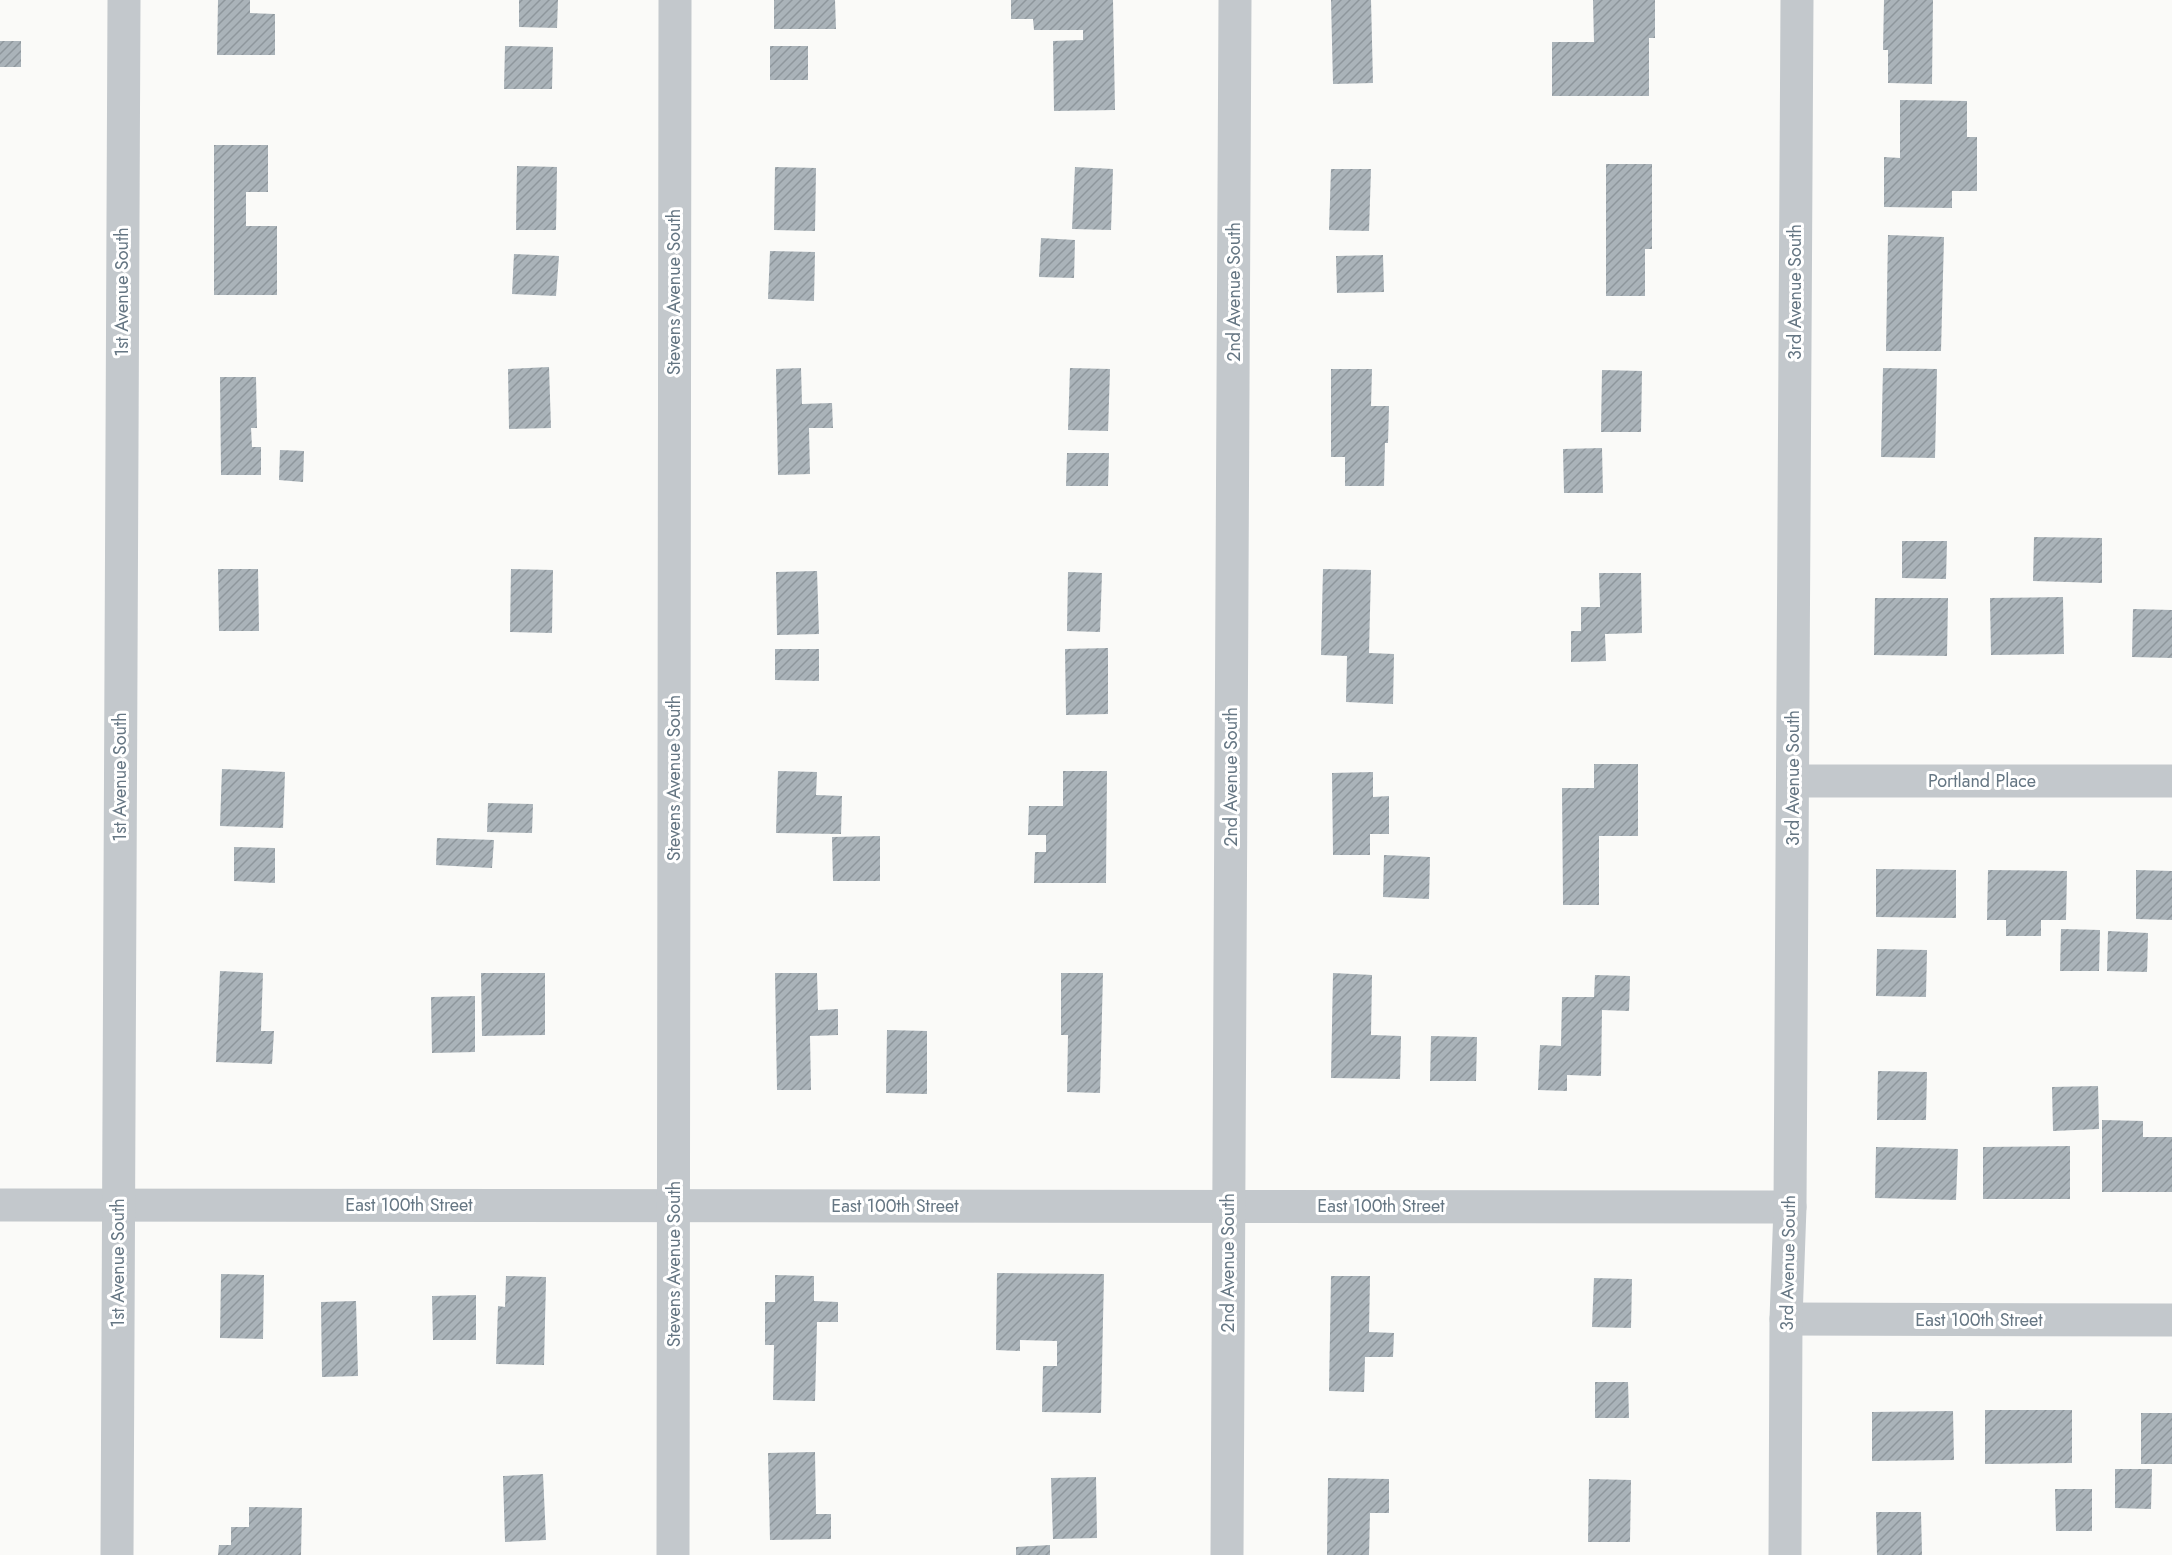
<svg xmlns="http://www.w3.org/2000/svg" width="2172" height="1555" font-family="Jost,sans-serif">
  <defs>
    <pattern id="building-hatch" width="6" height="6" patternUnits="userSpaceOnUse" patternTransform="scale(1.5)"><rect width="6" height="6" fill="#aab3b9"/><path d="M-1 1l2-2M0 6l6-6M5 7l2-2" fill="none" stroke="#8e969c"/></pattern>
  </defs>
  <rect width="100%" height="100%" fill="#fafaf8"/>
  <g fill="url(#building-hatch)">
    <path d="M218,0H250V13L275,14V55H217Z"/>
    <path d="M519,0H558L557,28L519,27Z"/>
    <path d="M774,0H835L836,29H774Z"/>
    <path d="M1011,0H1113L1115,110L1054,111L1053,41L1083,40V30H1034L1033,19H1011Z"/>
    <path d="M1331,0H1371L1373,83L1333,84Z"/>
    <path d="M1593,0H1655V38H1649V96H1552V42H1594Z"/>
    <path d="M1884,0H1933L1932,84L1888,83V50H1883Z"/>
    <rect x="0" y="41" width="21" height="26"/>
    <path d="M505,46L553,47L552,89H504Z"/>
    <rect x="770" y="46" width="38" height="34"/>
    <path d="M1900,100L1967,101V137H1977V191H1952V208L1884,207V157L1900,158Z"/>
    <path d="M214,145H268V192H246V226H277V295H214Z"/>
    <path d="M1606,164H1652V249H1645V296H1606Z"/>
    <path d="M517,166L557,167L556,230H516Z"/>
    <path d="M775,167L816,168L815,231L774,230Z"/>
    <path d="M1075,167L1113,169L1111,230L1072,229Z"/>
    <path d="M1331,169H1371L1369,231L1329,230Z"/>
    <path d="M1888,235L1944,237L1941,351H1886Z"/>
    <path d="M1041,238L1075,240L1074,278L1039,277Z"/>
    <path d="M770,251L815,252L814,301L768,299Z"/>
    <path d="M514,254L559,256L556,296L512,294Z"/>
    <path d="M1383,255L1384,292L1337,293L1336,256Z"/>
    <path d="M549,367L551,428L509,429L508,369Z"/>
    <path d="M801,368L802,404L832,403L833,428H809L810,474L778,475L776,369Z"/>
    <path d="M1070,368L1110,369L1108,431L1068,430Z"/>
    <path d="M1883,368L1937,369L1935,458L1881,457Z"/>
    <path d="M1331,369H1372L1371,406H1389L1388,443H1385L1384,486H1345V457H1331Z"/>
    <path d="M1602,370L1642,371L1641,432H1601Z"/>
    <path d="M220,377H256L257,428H251L252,447H261V475H221Z"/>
    <path d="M1602,448L1603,493H1564L1563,449Z"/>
    <path d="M280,450L304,451L303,482L279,480Z"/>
    <path d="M1067,453H1109L1108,486H1066Z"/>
    <path d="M2034,537L2102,538V583L2033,581Z"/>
    <path d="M1902,541H1947L1946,579L1902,578Z"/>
    <path d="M218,569H258L259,631H219Z"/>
    <path d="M511,569L553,570L552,633L510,632Z"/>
    <path d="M1323,569L1371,570L1369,653L1394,654L1393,704L1346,702L1347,656L1321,655Z"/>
    <path d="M817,571L819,634L777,635L776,572Z"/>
    <path d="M1068,572L1102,573L1100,632L1067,631Z"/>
    <path d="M1599,573H1641L1642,633L1605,634L1606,661L1571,662V631H1581V607H1600Z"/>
    <path d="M2063,597L2064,654L1991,655L1990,598Z"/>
    <path d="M1875,598H1948L1947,656L1874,655Z"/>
    <path d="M2133,609L2172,610V658L2132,657Z"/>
    <path d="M1108,648V714L1066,715L1065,649Z"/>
    <path d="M775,649H819V681L775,680Z"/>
    <path d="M1594,764H1638V836H1599V905H1563L1562,788H1594Z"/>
    <path d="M222,769L285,772L283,828L220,826Z"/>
    <path d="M778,771L817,772L816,795L842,796L841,834L776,833Z"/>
    <path d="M1063,771H1107L1106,883H1034L1035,852H1046V835H1028L1029,806H1063Z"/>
    <path d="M1373,772V797L1389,796V834H1370V855H1333L1332,773Z"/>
    <path d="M488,803L533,804L532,833L487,832Z"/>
    <path d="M880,836V881H833L832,837Z"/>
    <path d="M437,838L494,840L492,868L436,865Z"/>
    <path d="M234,847L275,848V883L234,881Z"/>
    <path d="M1384,855L1430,857L1429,899L1383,897Z"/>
    <path d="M1876,869L1956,870V918L1876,917Z"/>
    <path d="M1988,870L2067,871L2066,920H2041V936H2006V920H1987Z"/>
    <path d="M2136,870L2172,871V920L2136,919Z"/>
    <path d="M2061,929L2100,930L2099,971H2060Z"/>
    <path d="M2108,931L2148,933L2147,972L2107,971Z"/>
    <path d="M1877,949L1927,950L1926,997L1876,996Z"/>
    <path d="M220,971L263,973L261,1031H274L272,1064L216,1062Z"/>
    <path d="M481,973H545V1035L482,1036Z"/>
    <path d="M775,973H817L818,1010L838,1009V1035L810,1036L811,1090H777Z"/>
    <path d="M1061,973H1103L1100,1093L1067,1092L1068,1035H1061Z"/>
    <path d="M1333,973L1372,975L1371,1035L1401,1036L1400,1079L1331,1078Z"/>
    <path d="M1595,975L1630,976L1629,1011L1602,1010L1601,1076L1567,1075V1091L1538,1090L1540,1045L1561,1046L1562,997H1594Z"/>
    <path d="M475,996V1052L432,1053L431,997Z"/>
    <path d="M887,1030L927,1031V1094L886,1093Z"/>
    <path d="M1431,1036L1477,1037L1476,1081H1430Z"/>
    <path d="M1878,1071L1927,1072L1926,1120H1877Z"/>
    <path d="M2098,1086L2099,1129L2053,1131L2052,1087Z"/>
    <path d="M2102,1120L2143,1121V1137H2172V1192H2102Z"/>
    <path d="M2070,1146V1199H1983V1147Z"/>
    <path d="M1876,1147L1958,1149L1956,1200L1875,1198Z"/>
    <path d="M997,1273L1104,1274L1101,1413L1042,1412L1043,1366H1057V1341L1020,1340V1351L996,1350Z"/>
    <path d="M221,1274L264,1275L263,1339L220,1338Z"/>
    <path d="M775,1275L814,1276V1301L838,1302V1322H817L815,1401L773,1400L774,1345H765V1302H775Z"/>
    <path d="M506,1276L546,1277L544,1365L496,1364L498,1306L505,1307Z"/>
    <path d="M1331,1276H1370L1369,1332L1394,1333L1393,1357H1365L1364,1392L1329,1391Z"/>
    <path d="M1594,1278L1632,1279L1631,1328L1592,1327Z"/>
    <path d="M476,1295V1340H433L432,1296Z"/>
    <path d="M356,1301L358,1376L322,1377L321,1302Z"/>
    <path d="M1595,1382H1628L1629,1418H1595Z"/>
    <path d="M1985,1410H2072V1463L1985,1464Z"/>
    <path d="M1953,1411L1954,1460L1872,1461V1412Z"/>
    <rect x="2141" y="1413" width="31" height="51"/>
    <path d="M815,1452L816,1514H831V1539L770,1540L768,1453Z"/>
    <path d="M2115,1469H2152L2151,1509L2115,1508Z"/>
    <path d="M543,1474L546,1540L505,1542L503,1476Z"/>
    <path d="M1096,1477L1097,1538L1053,1539L1051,1478Z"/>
    <path d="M1328,1478L1389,1479V1513H1370L1369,1555H1327Z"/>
    <path d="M1589,1479L1631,1480L1630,1542H1588Z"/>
    <path d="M2055,1489H2092V1531H2056Z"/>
    <path d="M249,1507L302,1508L301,1555H218L219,1545H231V1527H249Z"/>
    <path d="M1876,1512H1921L1922,1555H1877Z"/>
    <path d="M1050,1545V1555H1016V1547Z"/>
  </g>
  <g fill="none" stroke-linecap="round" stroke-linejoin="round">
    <g stroke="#c3c8cc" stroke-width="33">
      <path d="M1793,781H2172"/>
      <path d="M0,1205L1790,1207"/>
      <path d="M1786,1319L2172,1320"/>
      <path d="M117,1555L124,0"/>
      <path d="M673,1555L675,0"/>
      <path d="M1227,1555L1235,0"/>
      <path d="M1785,1555L1786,1319L1790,1207L1797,0"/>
    </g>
  </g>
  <g text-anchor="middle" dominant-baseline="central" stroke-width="6" stroke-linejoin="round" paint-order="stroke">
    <g font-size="18" fill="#657683" stroke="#fff">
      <text transform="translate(122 292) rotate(-90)">1st Avenue South</text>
      <text transform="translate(674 292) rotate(-90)">Stevens Avenue South</text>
      <text transform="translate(1234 292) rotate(-90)">2nd Avenue South</text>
      <text transform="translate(1795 292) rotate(-90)">3rd Avenue South</text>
      <text transform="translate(120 777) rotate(-90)">1st Avenue South</text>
      <text transform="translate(1231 777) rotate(-90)">2nd Avenue South</text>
      <text transform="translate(674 778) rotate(-90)">Stevens Avenue South</text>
      <text transform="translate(1793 778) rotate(-90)">3rd Avenue South</text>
      <text x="1982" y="781">Portland Place</text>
      <text x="409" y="1205">East 100th Street</text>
      <text x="895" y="1206">East 100th Street</text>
      <text x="1381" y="1206">East 100th Street</text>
      <text transform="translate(118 1263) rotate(-90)">1st Avenue South</text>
      <text transform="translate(1228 1263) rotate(-90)">2nd Avenue South</text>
      <text transform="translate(1788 1263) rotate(-89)">3rd Avenue South</text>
      <text transform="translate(674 1264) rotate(-90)">Stevens Avenue South</text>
      <text x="1979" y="1320">East 100th Street</text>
    </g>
  </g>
</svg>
